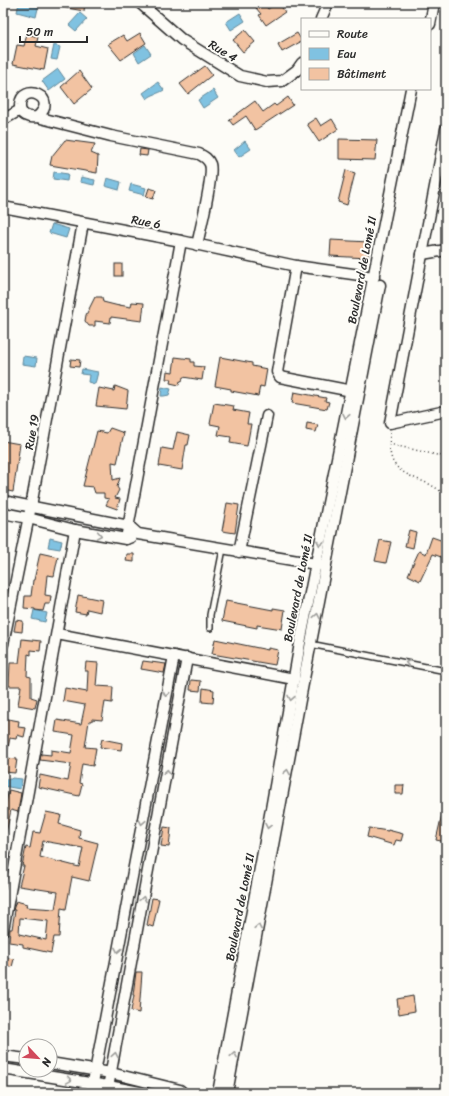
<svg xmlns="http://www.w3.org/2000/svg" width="449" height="1096" font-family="Sriracha,sans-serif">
  <rect width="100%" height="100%" fill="#fdfcf7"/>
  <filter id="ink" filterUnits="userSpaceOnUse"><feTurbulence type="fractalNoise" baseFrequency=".025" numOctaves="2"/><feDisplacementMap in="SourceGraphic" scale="8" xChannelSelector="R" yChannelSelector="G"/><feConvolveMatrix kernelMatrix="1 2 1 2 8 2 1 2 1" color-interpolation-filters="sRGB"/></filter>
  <g filter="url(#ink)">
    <g fill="#80c2e1" stroke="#5e8698">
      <path d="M19,3L39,4L36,17L17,12Z"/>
      <path d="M80,13L87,19L76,31L69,25Z"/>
      <path d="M240,13L245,21L231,30L226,22Z"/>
      <path d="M54,45L60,47L57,60L51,59Z"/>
      <path d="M145,45L151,54L139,62L134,53Z"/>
      <path d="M58,69L65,79L49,91L42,81Z"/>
      <path d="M158,82L164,90C158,94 152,94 147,99L143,93Z"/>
      <path d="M213,90L218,98L203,108L198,100Z"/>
      <path d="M245,141L251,149L239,157L234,150Z"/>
      <path d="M54,172L68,174L67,181L53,179Z"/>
      <path d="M81,177L95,180L94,185L80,182Z"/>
      <path d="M107,178L121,182L119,190L105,186Z"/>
      <path d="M131,184L146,188L144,195L129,191Z"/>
      <path d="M52,224L69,229L66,238L49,233Z"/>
      <path d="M23,356L37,358L36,366L22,364Z"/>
      <path d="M82,369L98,372L95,384L88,382L89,375L81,374Z"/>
      <path d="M162,387L171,389L169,395L164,396H161Z"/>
      <path d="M50,538L62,541L60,549L48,547Z"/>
      <path d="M34,610L47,613L45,622L32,619Z"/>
      <path d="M12,778L22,779L20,789L3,786L4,779H11Z"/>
    </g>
    <g fill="#f2c3a2" stroke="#2b2b2b" fill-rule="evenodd">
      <path d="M61,3H85L84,11L61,7Z"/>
      <path d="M263,3L268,9L277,3H279L285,12L266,25L259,15L261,14L256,8Z"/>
      <path d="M245,30L255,42L243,52L233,40Z"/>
      <path d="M140,33L146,43L121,60L108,44L123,35L127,41Z"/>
      <path d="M297,33L302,41L282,52L278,44Z"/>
      <path d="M27,34L38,37L36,46L48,49L44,70L13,64L17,45L24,46Z"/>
      <path d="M205,66L212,75L188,94L180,84Z"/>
      <path d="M79,71L92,89L74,104L61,87Z"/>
      <path d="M288,97L293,105L255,130L246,116L233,125L229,120L255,101L263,112L274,104L276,106Z"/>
      <path d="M316,118L321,126L332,119L338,129L319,142L307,124Z"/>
      <path d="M339,139L377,140L375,160L339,159Z"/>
      <path d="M65,140L95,144L91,153L98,156L97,173L50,165L52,156Z"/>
      <path d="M140,149L148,150L147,156L139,155Z"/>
      <path d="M346,170L355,173L347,205L338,202Z"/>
      <path d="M149,188L156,190L153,199L146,197Z"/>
      <path d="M331,240L369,242L368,258L330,256Z"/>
      <rect x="115" y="264" width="7" height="12"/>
      <path d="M95,297H102L103,302L119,306V305L131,307L132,302L144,303L142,321L111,317L110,323L95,321V326H89L85,321L86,315Z"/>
      <path d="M175,357L191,359V362H194V366L204,367L202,380L183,377L182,382L180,381L179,385L170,383L171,379H166L167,371L173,372Z"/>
      <path d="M220,357L252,363V366L267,369L264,387L260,386L258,396L231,391V389L215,386Z"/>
      <path d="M71,359L80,360L79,367L70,366Z"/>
      <path d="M115,386L128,391L126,409L96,406L99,388L114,391Z"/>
      <path d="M294,392L326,398L325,401L329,402L327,409L292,403Z"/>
      <path d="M214,403L234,406L233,410L249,413L247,424H251L247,446L230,443L231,437L218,435L220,426L210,424Z"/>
      <path d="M307,423L318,425L316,432L306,430Z"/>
      <path d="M110,428L124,433L117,463L112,462L113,480L120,478L117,487L119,490L115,498L120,499L117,509L106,505L109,499L104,498V493H95L93,487L83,486L97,431L107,433Z"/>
      <path d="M177,432L190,435L188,445H186L182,470L159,466L162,448L173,450Z"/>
      <path d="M3,441L20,444L13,492L3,490Z"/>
      <path d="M227,503L239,505L235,533L222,531Z"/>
      <path d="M409,530L416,532L413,548L405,546Z"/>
      <path d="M432,537L446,542L441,557L433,554L420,581L408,575L419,551L426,554Z"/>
      <path d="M380,540L391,542L386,563L375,561Z"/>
      <path d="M40,553L58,557L54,576L47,575L45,595L51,596L50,604H45L43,611L35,610V609L24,608L25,596H31L33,580H34Z"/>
      <path d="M127,554H134V562L126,561Z"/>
      <path d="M78,595L102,600L100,612L87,609L86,614L75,612Z"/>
      <path d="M226,601L273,610V608L285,610L282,629L257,625V628L222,621Z"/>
      <path d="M16,620L23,621L22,632L14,631Z"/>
      <path d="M22,639L41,641L40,651L31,650V655L28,654L27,676L31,677V697L37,699L35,708L18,705L21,686H9L10,663H19Z"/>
      <path d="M215,639L268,650V648L278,650L275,665L212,654Z"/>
      <path d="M143,661L166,664L164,673L141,669Z"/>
      <path d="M86,662L98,663L96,686L113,687L112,703L105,702L102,720L92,719V721H89L85,747L96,748L93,766L82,764L79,783L82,784L79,796L38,787L40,775L68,781L71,764L40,760L41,754L51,755V750L71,753L74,735L55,732L57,720L81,724L85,705L63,701L65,688L87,692L88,671H85Z"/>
      <path d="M191,680L201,681L200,691L190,690Z"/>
      <path d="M203,688L214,690L213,703L202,702Z"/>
      <path d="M3,718L19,721L18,727L26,728L24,737L17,735L16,739L10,738L6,757H3Z"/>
      <path d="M102,739L122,743L121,750L100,747Z"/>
      <path d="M6,758L17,759L15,773L4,772Z"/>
      <path d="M395,785H404L403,794H395Z"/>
      <path d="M9,790L21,793L18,812L11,810L6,833H3V805L5,806Z"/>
      <path d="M443,810H446V842L436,840Z"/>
      <path d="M46,812L61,815L59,824L80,830L79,838L98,843L89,881L72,877L66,909L61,908L59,937H54L51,953L23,947V944L9,942L10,929H12L15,910H13L16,901L27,904L26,907L55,909L58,892L19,886L24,866H22L26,847L30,848L33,832L40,833ZM43,841L83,848L79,867L40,857ZM20,918L48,921L46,940L19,934Z"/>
      <path d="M164,827L171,828L169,847L161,846Z"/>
      <path d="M369,828L388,831V830L403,834L401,841L396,840L394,845L367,837Z"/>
      <path d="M152,898L159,899L153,927L147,925Z"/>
      <path d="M3,957L14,959L12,967L3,966Z"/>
      <path d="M136,972H142L139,1013L131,1011L134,995H133Z"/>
      <path d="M413,996L415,1011L399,1014L397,999Z"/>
    </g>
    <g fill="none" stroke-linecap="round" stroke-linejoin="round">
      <defs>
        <g id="lane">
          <path d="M210,628V615L223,549"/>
          <path d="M310,644L446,671"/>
        </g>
        <g id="street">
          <path d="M140,3L182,40L240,76L267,82L282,81L297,70L302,63"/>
          <path d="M321,19L328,3"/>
          <path d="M430,24L434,3"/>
          <path d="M37,117C61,97 21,82 20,105C19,115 28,118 37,117L111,136L199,154C205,157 208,159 210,164C214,174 200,231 197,245"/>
          <path d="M3,120L20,110"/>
          <path d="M446,129L390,423L446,411"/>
          <path d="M3,207L181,241L296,266L374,277"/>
          <path d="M422,254L446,250"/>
          <path d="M296,266L277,372L280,377L357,392"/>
          <path d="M3,501L129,526L138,534L322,565"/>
          <path d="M3,513L28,518L75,530L126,539L131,537"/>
          <path d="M126,539L181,241"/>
          <path d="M239,552L267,416"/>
          <path d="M57,634L294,679"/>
          <path d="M3,644L31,506L83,223"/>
          <path d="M3,930L75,530"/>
          <path d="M3,1056L26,1059"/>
          <path d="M50,1063L111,1073L180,1090L183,1093"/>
          <path d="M3,1069L108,1086L145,1093"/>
          <path d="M91,1093L174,656"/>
          <path d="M107,1093L187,658"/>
          <path d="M218,1093L271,809L300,643L411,89"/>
          <path d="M227,1093L302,689L380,285"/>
        </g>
      </defs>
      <use href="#lane" stroke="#2b2b2b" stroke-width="8"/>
      <use href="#street" stroke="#2b2b2b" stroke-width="13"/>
      <g stroke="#2b2b2b" stroke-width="1.5" stroke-dasharray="1 3" stroke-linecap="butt">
        <path d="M390,433C389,443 389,459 396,466C404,475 418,479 429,484C435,487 440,491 446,494"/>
        <path d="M389,444L446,457"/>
      </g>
      <use href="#lane" stroke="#fdfcf7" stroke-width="5"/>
      <use href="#street" stroke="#fdfcf7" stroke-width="10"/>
    </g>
    <defs><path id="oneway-chevron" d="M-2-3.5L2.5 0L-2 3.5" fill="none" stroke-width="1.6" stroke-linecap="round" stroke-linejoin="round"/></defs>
    <g stroke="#9e9e9b">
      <use href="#oneway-chevron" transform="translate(346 416) rotate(101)"/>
      <use href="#oneway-chevron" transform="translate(99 535) rotate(10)"/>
      <use href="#oneway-chevron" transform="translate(320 543) rotate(102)"/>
      <use href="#oneway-chevron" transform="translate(317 616) rotate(-79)"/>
      <use href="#oneway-chevron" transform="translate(408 663) rotate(-169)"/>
      <use href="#oneway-chevron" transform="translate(166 694) rotate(101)"/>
      <use href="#oneway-chevron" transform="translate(291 698) rotate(100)"/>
      <use href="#oneway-chevron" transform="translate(167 772) rotate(-80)"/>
      <use href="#oneway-chevron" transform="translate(287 772) rotate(-80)"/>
      <use href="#oneway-chevron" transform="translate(142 822) rotate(101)"/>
      <use href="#oneway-chevron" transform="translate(268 826) rotate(101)"/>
      <use href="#oneway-chevron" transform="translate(143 899) rotate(-80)"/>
      <use href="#oneway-chevron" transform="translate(258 927) rotate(-79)"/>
      <use href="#oneway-chevron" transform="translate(118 950) rotate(101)"/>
      <use href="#oneway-chevron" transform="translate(115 1055) rotate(-80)"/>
      <use href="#oneway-chevron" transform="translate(234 1055) rotate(-79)"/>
      <use href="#oneway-chevron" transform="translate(69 1080) rotate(9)"/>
    </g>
  </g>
  <g text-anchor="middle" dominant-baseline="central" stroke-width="4" stroke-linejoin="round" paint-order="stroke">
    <g font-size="12" fill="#2b2b2b" stroke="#fdfcf7">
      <text transform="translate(223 51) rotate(31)">Rue 4</text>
      <text transform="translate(146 222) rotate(10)">Rue 6</text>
      <text transform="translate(362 270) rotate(-79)">Boulevard de Lomé II</text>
      <text transform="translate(32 432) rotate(-80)">Rue 19</text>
      <text transform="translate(298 588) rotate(-79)">Boulevard de Lomé II</text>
      <text transform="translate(240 907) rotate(-79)">Boulevard de Lomé II</text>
    </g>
  </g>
  <rect width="449" height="1096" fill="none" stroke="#fdfcf7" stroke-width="16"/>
  <rect x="8" y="8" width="433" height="1080" fill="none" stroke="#2b2b2b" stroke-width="1.5" filter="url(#ink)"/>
  <rect x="301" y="18" width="130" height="72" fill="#fdfcf7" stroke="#a9a8a5"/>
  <rect x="309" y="31" width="20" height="6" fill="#fdfcf7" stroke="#a9a8a5"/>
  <text x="337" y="38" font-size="12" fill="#2b2b2b">Route</text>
  <rect x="309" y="48" width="20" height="12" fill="#80c2e1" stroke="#a9a8a5"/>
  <text x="337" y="58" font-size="12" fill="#2b2b2b">Eau</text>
  <rect x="309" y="68" width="20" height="12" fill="#f2c3a2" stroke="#a9a8a5"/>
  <text x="337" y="78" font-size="12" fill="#2b2b2b">Bâtiment</text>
  <g transform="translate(38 1058) rotate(116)"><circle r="19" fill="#fdfcf7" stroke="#a9a8a5"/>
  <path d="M0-3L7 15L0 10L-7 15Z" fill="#d1495b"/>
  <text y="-6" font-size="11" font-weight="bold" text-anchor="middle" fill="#2b2b2b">N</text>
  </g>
  <path d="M20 36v6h67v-6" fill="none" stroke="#2b2b2b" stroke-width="2"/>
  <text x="26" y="36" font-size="12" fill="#2b2b2b" stroke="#fdfcf7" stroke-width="3" paint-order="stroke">50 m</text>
</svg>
